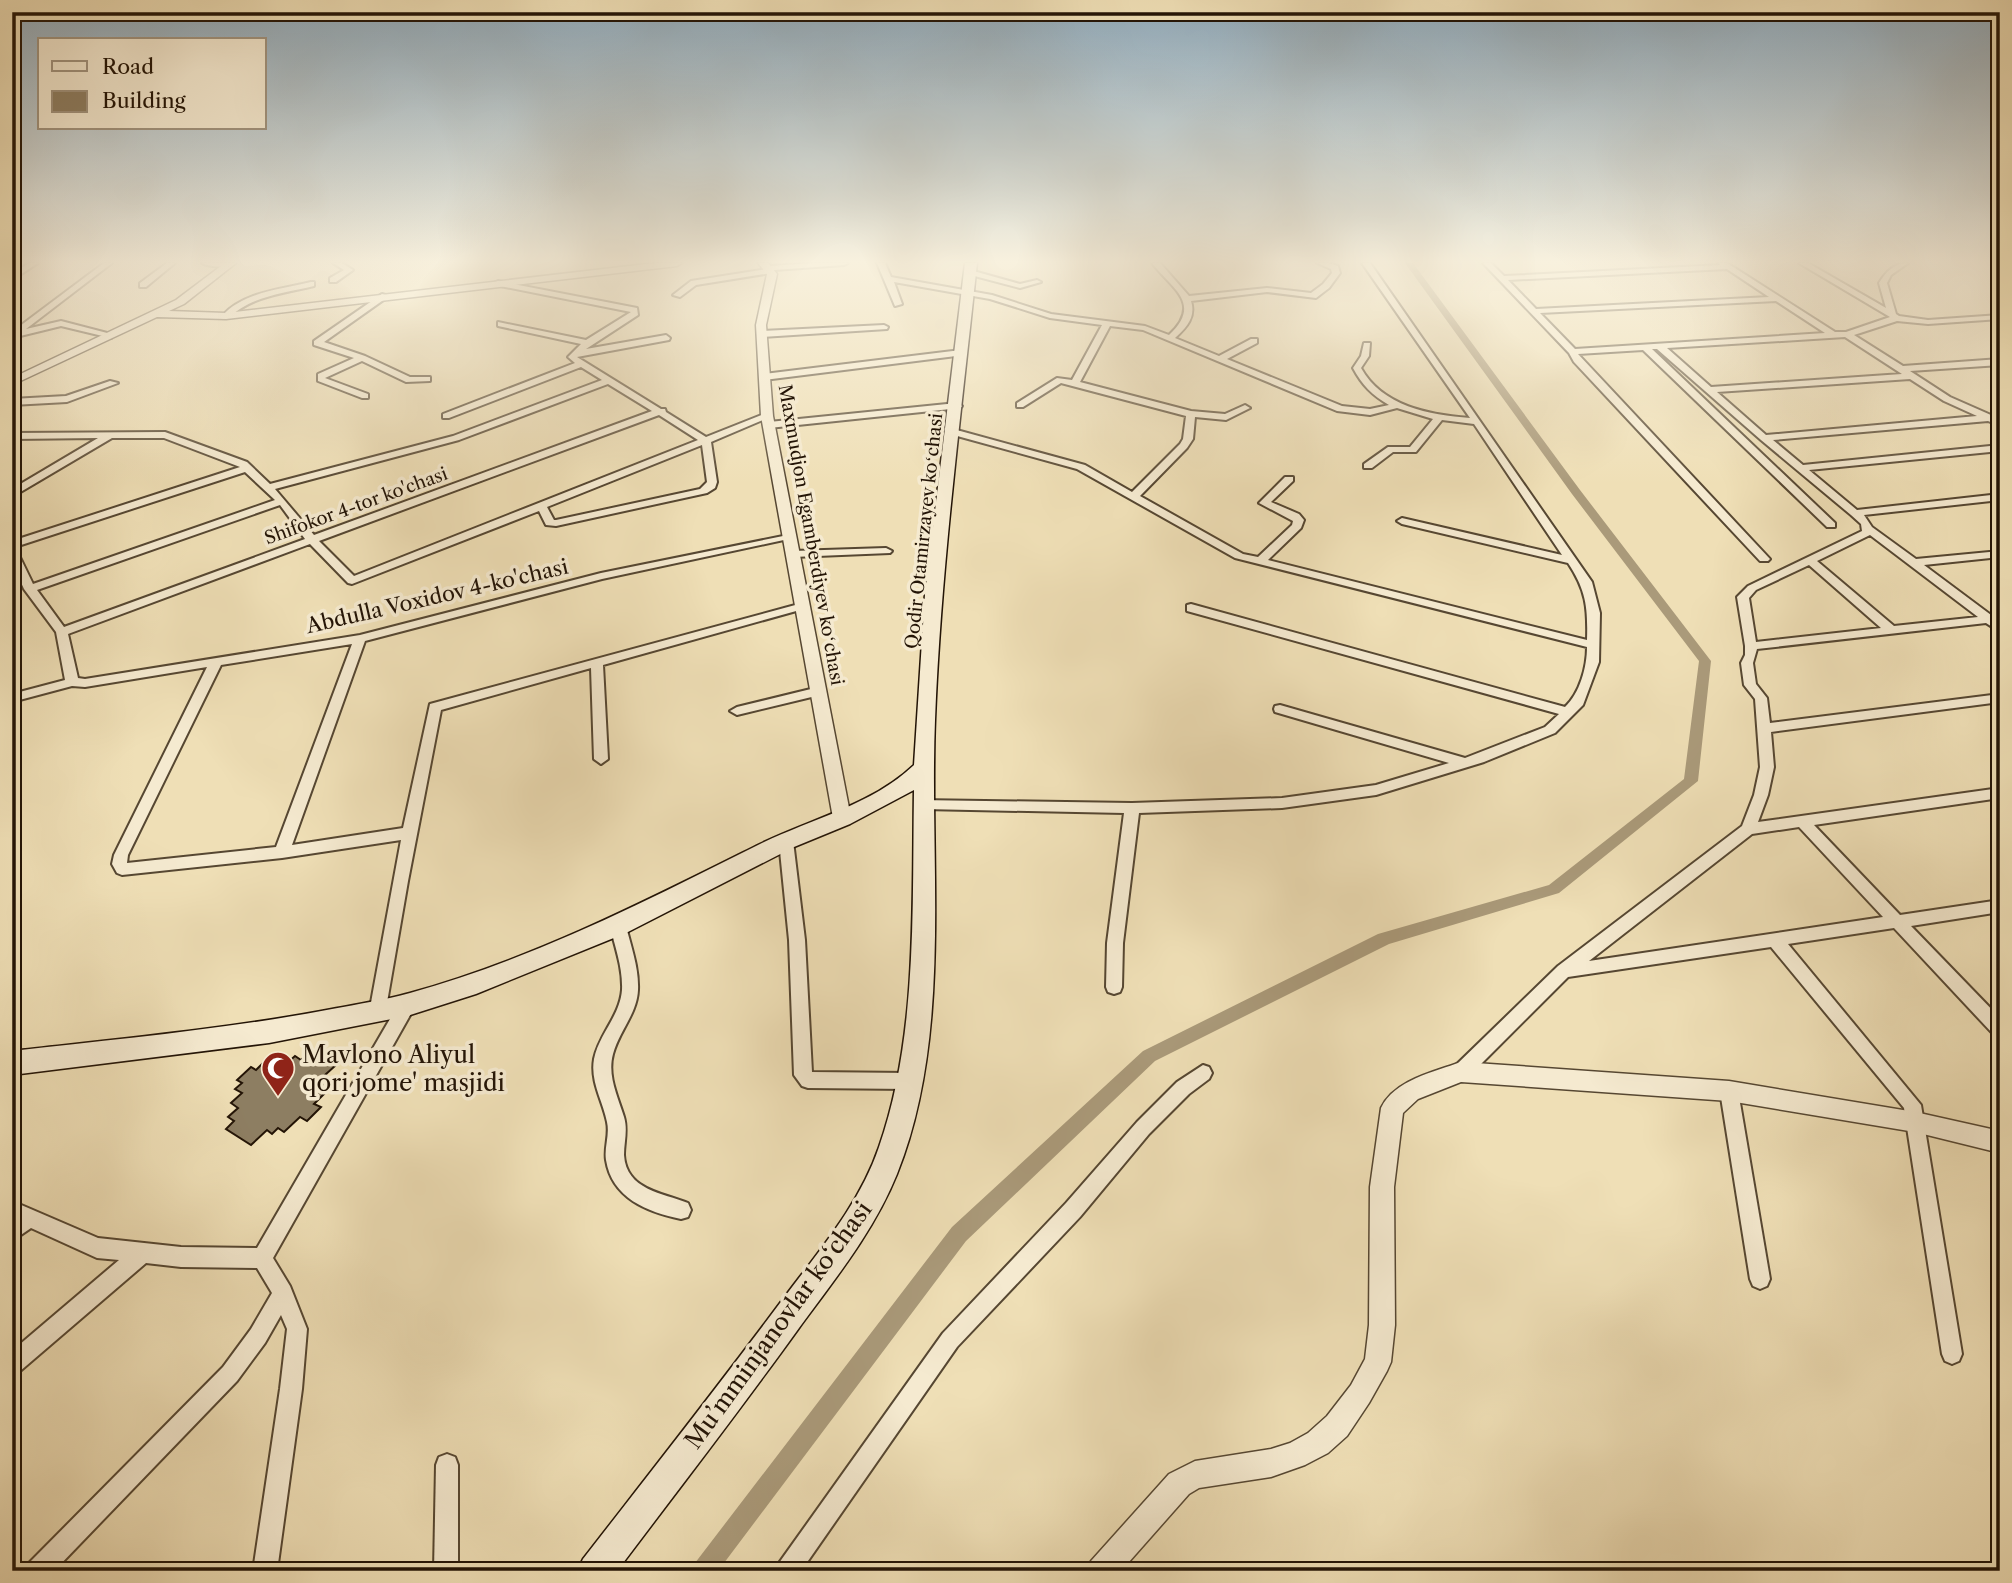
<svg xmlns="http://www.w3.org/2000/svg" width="2012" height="1583" font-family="'Libre Caslon Text',serif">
  <rect width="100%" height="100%" fill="#efdfb6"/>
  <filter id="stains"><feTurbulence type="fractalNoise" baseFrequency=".00286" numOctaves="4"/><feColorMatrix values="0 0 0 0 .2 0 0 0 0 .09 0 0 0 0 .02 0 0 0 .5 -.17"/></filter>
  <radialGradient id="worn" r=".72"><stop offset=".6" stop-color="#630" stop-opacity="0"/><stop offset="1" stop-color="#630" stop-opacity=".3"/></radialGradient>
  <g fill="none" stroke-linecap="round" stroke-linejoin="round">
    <path fill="#aa9a7a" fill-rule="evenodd" d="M1405,263H1413L1580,490L1711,661L1698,781L1559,893L1389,944L1155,1061L966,1241L718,1571H691L695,1563L952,1227L1143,1051L1378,934L1549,885L1684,779L1699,661L1572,494Z"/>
  </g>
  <path fill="#8d7e62" stroke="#231406" stroke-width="2" d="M310,1051L335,1066L325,1075L330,1079L322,1087L328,1090L314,1104L321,1107L307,1121L300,1117L284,1132L278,1128L272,1134L267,1130L251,1145L226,1129L234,1121L228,1117L238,1108L231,1103L242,1093L235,1089L242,1083L237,1080L251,1067L256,1070L262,1064L270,1068L279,1060L286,1064L295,1056L301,1060Z"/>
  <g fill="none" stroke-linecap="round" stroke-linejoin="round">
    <defs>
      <g id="minor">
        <path d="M29,263H38L12,280V274Z"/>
        <path d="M104,263H112L26,329L61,321L111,334V338L61,326L12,338V332Z"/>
        <path d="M167,263H175L146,287H140V283Z"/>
        <path d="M202,263H232L233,264C226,268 209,267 202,263Z"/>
        <path d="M333,263H342L353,270L336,282H330V278L344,270Z"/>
        <path d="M814,263H848L844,265L774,270L771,273L696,285L680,297L673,295L691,281L767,269L770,266Z"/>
        <path d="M877,263H885L891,277L992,295L1051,314L1145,326L1169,335C1203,303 1172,289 1152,263H1160L1189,296L1267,288L1311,293L1323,284L1332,273L1331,269L1317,263H1328L1338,266L1340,273L1329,288L1316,298L1267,292L1191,301C1196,317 1187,327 1175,338L1219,356L1251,339H1257V343L1227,359L1342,406L1370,409L1389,405C1372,395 1362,385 1353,368L1361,356L1364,343H1370L1369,356L1361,368C1382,406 1429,415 1470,418L1362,263H1370L1592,582L1600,613L1599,662L1583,705L1555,733L1484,762L1376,795L1282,808L1139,813L1123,943L1122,987L1120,992L1114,994L1108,992L1106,987L1107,943L1124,813L923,809L918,808L916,804L918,800L1132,803L1282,798L1376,785L1449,763L1275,712L1274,709L1275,706L1280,705L1465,758L1545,727L1559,714L1187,611V605L1191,604L1565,707C1580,693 1587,667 1587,647L1235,558L1077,469L950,434V430L953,429L1085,465L1132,492L1180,444L1183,439L1186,416L1061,383L1023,407H1017V403L1057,378L1072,380L1102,325L1050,318L990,299L894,282L902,304L895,306ZM1110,326L1143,330L1337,411L1370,415L1397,408L1433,419L1410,447H1388L1364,464V468H1372L1393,452H1416L1442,420L1474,424L1562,555L1402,518L1397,521L1402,524L1568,563C1586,590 1588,607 1587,640L1268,560L1301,528L1304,520L1299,514L1271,502L1293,481V477H1285L1259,503L1293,521L1292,525L1258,557L1243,554L1140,496L1187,448L1193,439L1195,417L1226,420L1250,408L1245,405L1225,414L1191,411L1080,382Z"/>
        <path d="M1483,263H1491L1504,276L1720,265L1718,263H1727L1835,332H1846L1890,317L1799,263H1808L1886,308L1879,283C1886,272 1894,263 1908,263L1891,275L1887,283L1896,314L1899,316L1928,320L2000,315V319L1928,324L1897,321L1854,335L1903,366L2000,359V365L1910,371L1950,397L2000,419V426L1988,421L1773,440L1803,465L2000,445V451L1809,470L1857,510L2000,494V500L1864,515L1872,527L1916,559L2000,551V557L1924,565L1991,615L2000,614V632L1986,623L1757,649L1753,663L1756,684L1767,698L1770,723L2000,694V702L1771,732L1774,767L1768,795L1758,822L2000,788V798L1814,825L1900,915L2000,900V912L1911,926L2000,1018V1037L1994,1035L1894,928L1788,944L1921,1105L1962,1354L1959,1361L1952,1364L1945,1361L1942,1354L1904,1108L1771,947L1568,977L1467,1078L1461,1080L1455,1078L1452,1072L1455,1066L1558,966L1742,826L1754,795L1760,767L1755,699L1744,685L1741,663L1745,655V646L1737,597L1748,586L1862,531L1861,524L1851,515L1761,440L1657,349H1652L1835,523V527H1827L1643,350L1578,354L1770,559L1768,561H1760L1574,362L1569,353ZM1727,269L1769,297L1536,309L1508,280ZM1776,301L1825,333L1575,349L1540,313ZM1845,337L1902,374L1711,387L1667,348ZM1910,379L1944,401L1977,416L1766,435L1717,392ZM1870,535L1978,617L1894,626L1817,561ZM1809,565L1881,628L1756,642L1749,598L1756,590ZM1799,827L1883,917L1589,961L1752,834Z"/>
        <path d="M970,270L1020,284L1037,280L1041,282L1020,288L967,274L966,272Z"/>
        <path d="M498,281L637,308L638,315L586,349L666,335L670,338L669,340L577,357L661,409H665L666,412L706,437L764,414L772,416L711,442L717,482L715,488L707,493L556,526L546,525L539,511L352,584L348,583L310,544L68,634L78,678L85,679L360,635L601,573L793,534V538L602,579L365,641L292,845L403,828L430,704L799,604L803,602L809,606L807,608L603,665L608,759L601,764L594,759L591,668L441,710L408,881L386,1008L384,1013L378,1015L372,1013L370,1008L401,840L282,858L122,875L117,873L112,864L114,855L207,667L85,687L72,686L12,702V694L65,680L56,632L24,589L12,563V541L240,467L164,438H112L12,497V489L98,438L12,439V433L165,432L247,462L270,484L453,436L602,380L581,367L449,418H443V414L575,363L568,357L581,344L498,326V322L586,340L631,312L495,285L494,283ZM608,384L652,411L314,535L275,489L459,440ZM659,415L698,440L354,576L319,541ZM702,445L707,482L700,489L556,520H554L547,507ZM245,472L275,500L33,584L15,547ZM280,505L305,539L64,627L37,590ZM352,644L276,847L127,863L128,855L221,665Z"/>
        <path d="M311,282H314V286C286,293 250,296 229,318L222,316C243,292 282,289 311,282Z"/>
        <path d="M382,294L389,296L324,342L365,356L410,377H430V381L406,382L362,361L325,378L368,394V398H362L318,381V374L354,358L314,345V341Z"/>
        <path d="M884,325L888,327L887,329L761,337L757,334L761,331Z"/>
        <path d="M961,350L965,353L964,355L764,380L760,377L764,374Z"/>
        <path d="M110,381L118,383L67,402L12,405V399L66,396Z"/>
        <path d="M957,403L962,406L960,408L769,428L764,425L769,422Z"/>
        <path d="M886,548L892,551L890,553L793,557L787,554L793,551Z"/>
        <path d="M819,687L824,688L825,691L824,694L737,715L730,711L737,707Z"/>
        <path d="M786,836L791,837L793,841L805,940L812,1072L909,1073L915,1075L918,1081L915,1087L909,1089L808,1088L802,1086L794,1075L789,940L779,841L781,837Z"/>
        <path d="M618,920L624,922L626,926C631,947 639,968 638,990C637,1014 619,1031 613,1054C607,1076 618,1097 624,1117C628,1130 624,1142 624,1155C626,1190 663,1193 688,1203L691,1210L688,1217L681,1219C647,1212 612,1198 606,1160C604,1147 610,1135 607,1122C603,1101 590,1082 594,1059C599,1034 620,1016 622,990C623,968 615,947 610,926L612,922Z"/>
        <path d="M407,998L413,1000L415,1005L413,1010L273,1258L290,1286L307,1329L302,1389L277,1571H253L280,1389L287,1329L281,1315L265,1343L237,1381L54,1571H25L29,1563L223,1367L251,1329L272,1293L257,1268L181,1267L146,1263L19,1372L12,1375V1351L119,1260L97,1258L31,1228L12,1241V1201L98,1238L181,1247L257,1248L401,1000Z"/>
        <path d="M1203,1065L1209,1067L1212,1073L1209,1079L1189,1094L1149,1134L1080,1217L957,1347L801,1571H775L779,1563L943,1333L1066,1203L1137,1122L1177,1082Z"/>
        <path d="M1729,1083L1735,1085L1738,1091L1770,1279L1767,1286L1760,1289L1753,1286L1750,1279L1720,1091L1723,1085Z"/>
        <path d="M447,1454L455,1457L458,1465V1571H434L436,1465L439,1457Z"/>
      </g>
      <g id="tertiary">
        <path d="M225,263H236L184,304L169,311L226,313L655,263H682L677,266L226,319L157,317L12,385V378L176,300Z"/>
        <path d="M758,263H768L777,274L766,325L773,416L851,818L848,823H836L833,818L761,416L756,325L767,274Z"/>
        <path d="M1461,1062L1729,1081L1915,1112L2000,1131V1153L1915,1132L1729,1101L1461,1082L1418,1099L1403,1113L1394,1187L1395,1325L1391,1362L1387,1371L1369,1403L1347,1436L1328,1453L1305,1465L1271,1477L1199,1488L1189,1494L1121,1571H1086L1091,1561L1169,1474L1195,1461L1271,1449L1290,1443L1308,1433L1327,1416L1351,1385L1365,1359L1369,1325L1370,1187L1381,1108C1394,1080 1434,1072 1461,1062Z"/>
      </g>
      <path id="secondary" d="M965,263H977C961,415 941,567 935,720C929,867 953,1034 897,1174C874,1231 835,1279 799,1328C740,1410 678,1490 617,1571H577L583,1559C649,1474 716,1389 780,1303C817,1253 859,1206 879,1147C918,1036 912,906 914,790L850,824L794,847L626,933L476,994L407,1016L269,1043L12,1075V1051C119,1039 227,1029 332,1009C358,1004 385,1000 410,993C533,959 646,901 760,844C811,819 872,805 914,765L925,594Z"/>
    </defs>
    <use href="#minor" stroke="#564732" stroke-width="4"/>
    <use href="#tertiary" stroke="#564732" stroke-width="3"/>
    <use href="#secondary" stroke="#231406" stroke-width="3"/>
    <use href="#minor" fill="#f5ead0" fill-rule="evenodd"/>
    <use href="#tertiary" fill="#f5ead0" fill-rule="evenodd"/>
    <use href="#secondary" fill="#f5ead0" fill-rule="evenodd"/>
  </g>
  <linearGradient id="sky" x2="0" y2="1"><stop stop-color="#8faabc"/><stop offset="0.54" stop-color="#f8f1de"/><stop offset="1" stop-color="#f8f1de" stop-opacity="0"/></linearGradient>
  <rect width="2012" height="484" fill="url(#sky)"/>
  <defs>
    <symbol id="mosque-pin" viewBox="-11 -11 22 30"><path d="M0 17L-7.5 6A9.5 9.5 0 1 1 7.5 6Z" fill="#8f2418" stroke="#f5ead0"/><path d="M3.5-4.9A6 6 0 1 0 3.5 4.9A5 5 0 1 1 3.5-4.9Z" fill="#fff"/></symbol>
  </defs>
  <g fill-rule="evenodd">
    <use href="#mosque-pin" x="259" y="1049" width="38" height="52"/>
  </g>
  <g text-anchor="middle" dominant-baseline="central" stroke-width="7" stroke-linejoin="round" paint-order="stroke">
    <g font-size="18" fill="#231406" stroke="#f5ead0">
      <text transform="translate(356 506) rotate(-20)">Shifokor 4-tor ko'chasi</text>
      <text transform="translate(924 531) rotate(-84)">Qodir Otamirzayev koʻchasi</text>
      <text transform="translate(811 535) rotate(80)">Maxmudjon Egamberdiyev koʻchasi</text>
    </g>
    <g font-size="21" fill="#231406" stroke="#f5ead0">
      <text transform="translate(437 596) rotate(-13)">Abdulla Voxidov 4-ko'chasi</text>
    </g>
    <g font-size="24" fill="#231406" stroke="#f5ead0" text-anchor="start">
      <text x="302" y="1054">Mavlono Aliyul<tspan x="302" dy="28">qori jome' masjidi</tspan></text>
    </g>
    <g font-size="24" fill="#231406" stroke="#f5ead0">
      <text transform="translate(778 1325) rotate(-54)">Mu’mminjanovlar ko‘chasi</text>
    </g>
  </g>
  <rect width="2012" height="1583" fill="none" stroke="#efdfb6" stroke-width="42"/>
  <rect x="14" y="14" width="1984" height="1555" fill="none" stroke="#231406" stroke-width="3.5"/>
  <rect x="21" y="21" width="1970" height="1541" fill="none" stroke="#231406" stroke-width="2"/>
  <rect x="38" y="38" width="228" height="91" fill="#f5ead0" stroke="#a1947f" stroke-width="2"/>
  <rect x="52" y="61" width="35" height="10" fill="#f5ead0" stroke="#a1947f" stroke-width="2"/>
  <text x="102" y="74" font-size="21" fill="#231406">Road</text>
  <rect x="52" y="91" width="35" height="21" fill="#8d7e62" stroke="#a1947f" stroke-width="2"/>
  <text x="102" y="108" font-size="21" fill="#231406">Building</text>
  <rect width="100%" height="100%" filter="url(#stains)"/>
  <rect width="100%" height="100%" fill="url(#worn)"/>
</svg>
